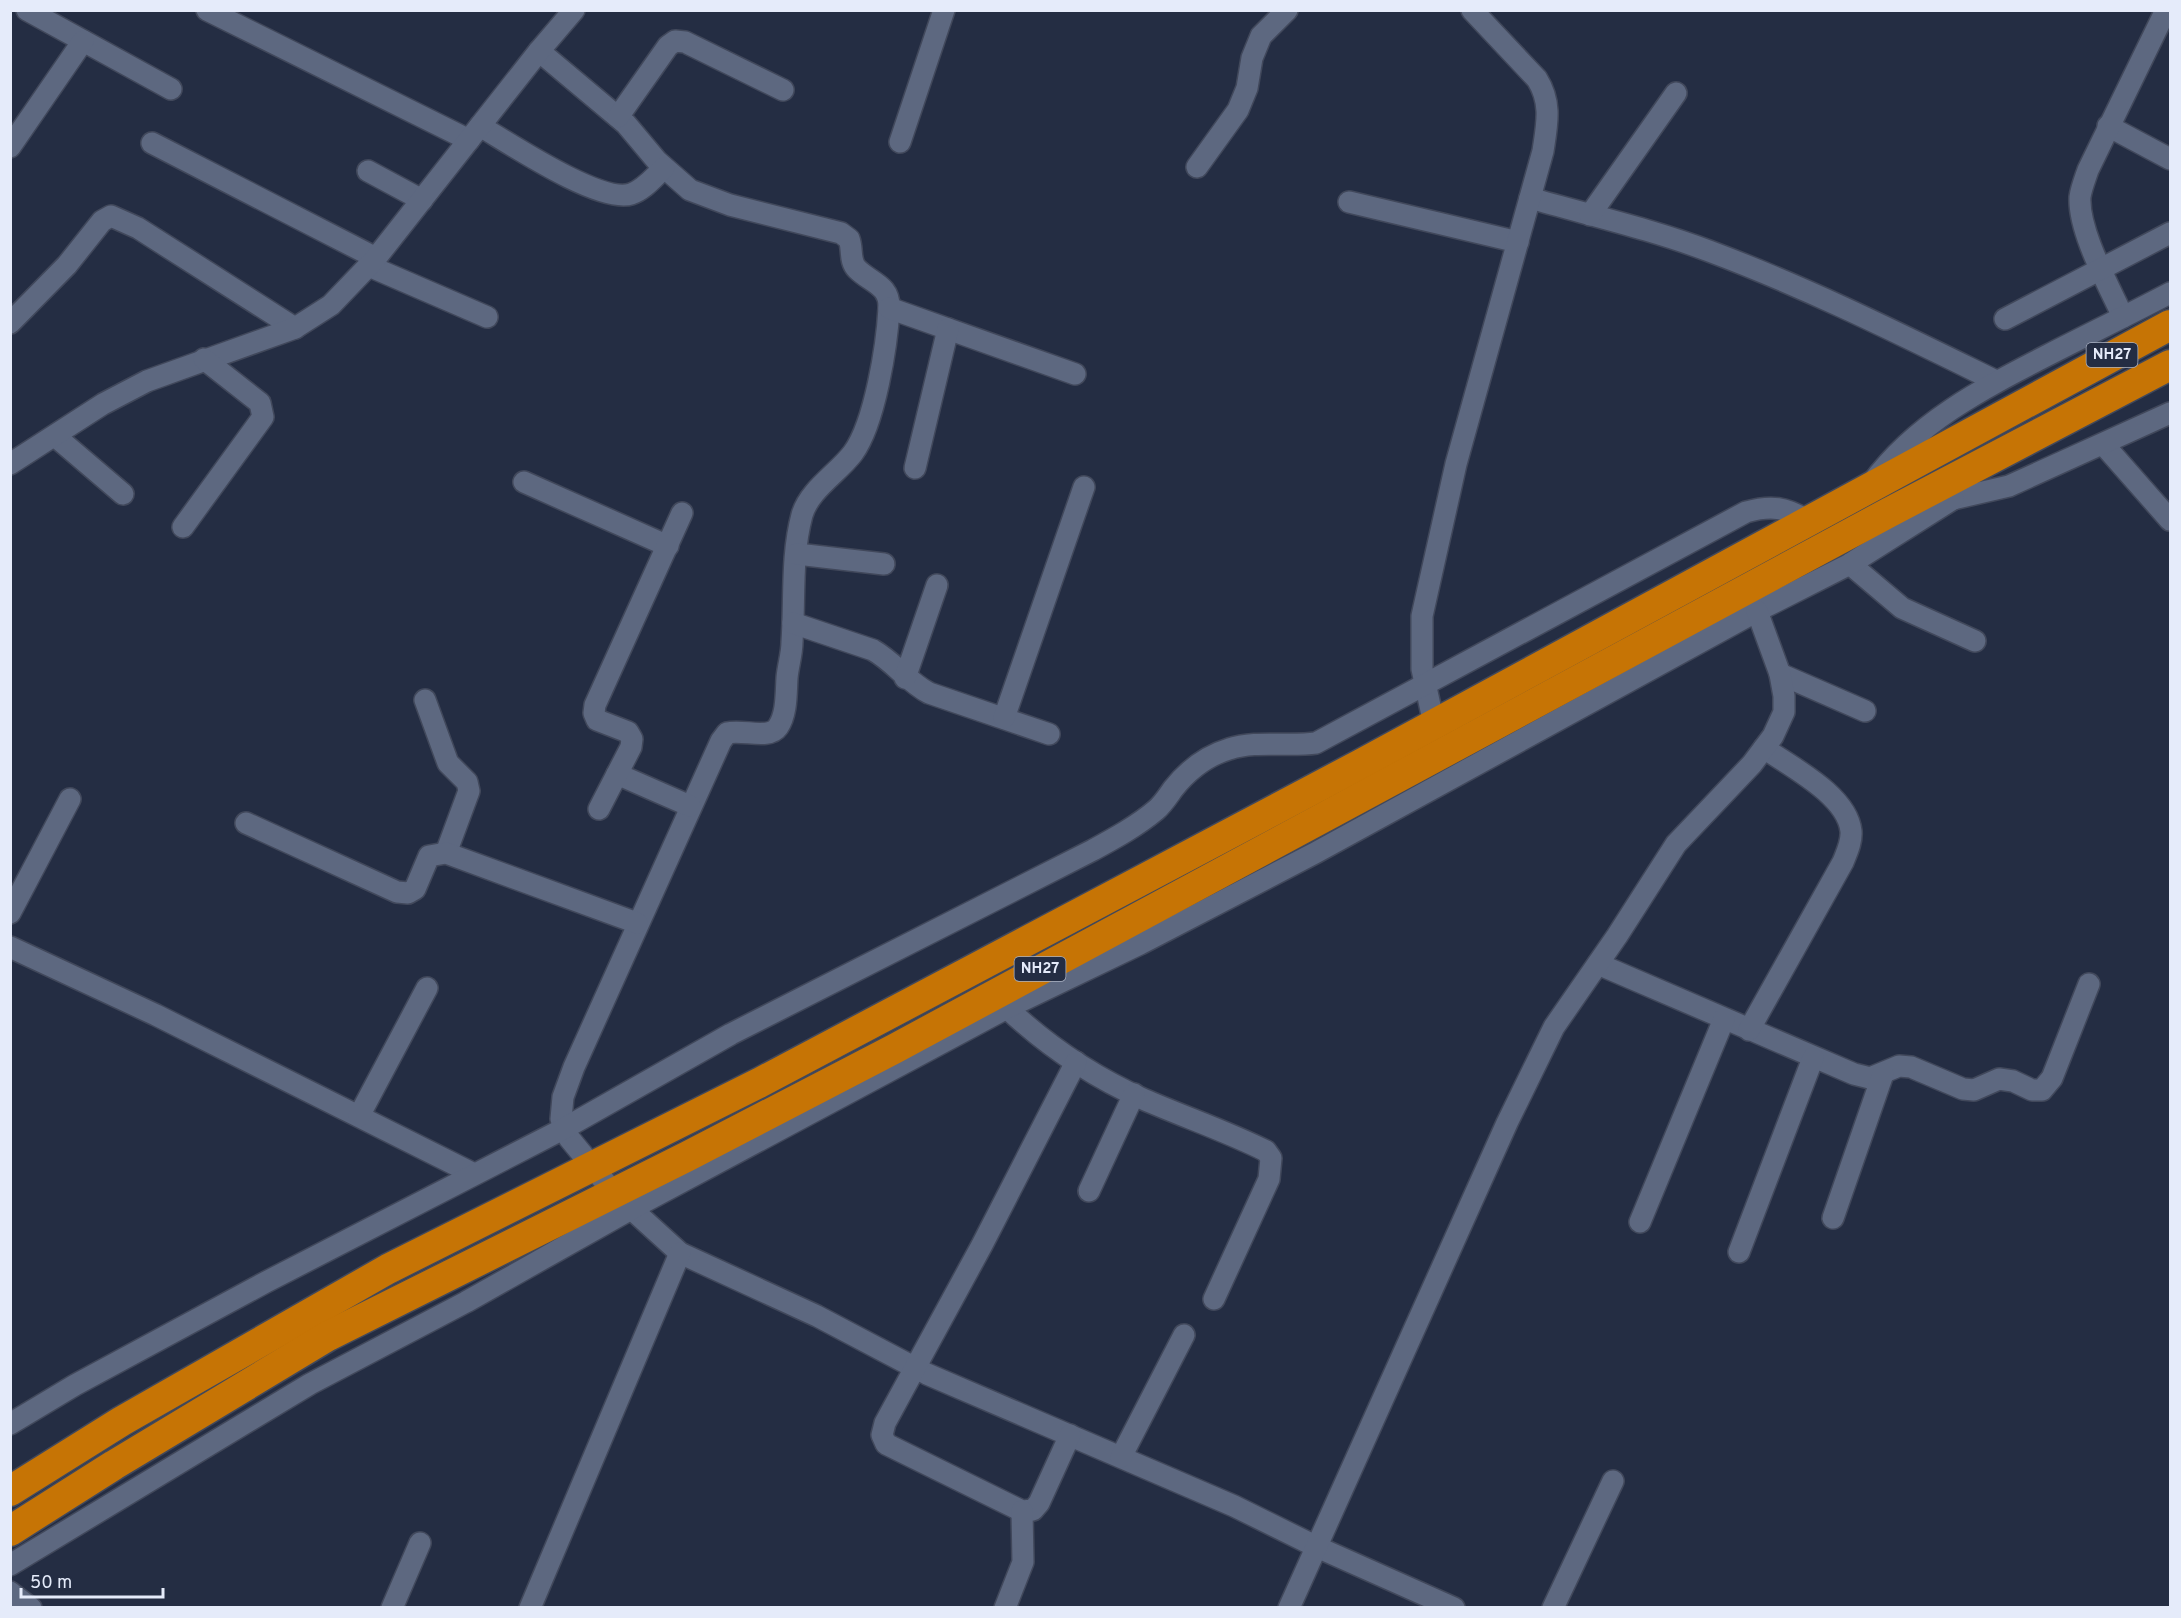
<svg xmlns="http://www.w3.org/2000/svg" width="2181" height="1618" font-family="Overpass,sans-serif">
  <rect width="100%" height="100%" fill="#242d43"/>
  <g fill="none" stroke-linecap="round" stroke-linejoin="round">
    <defs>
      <g id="minor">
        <path d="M27,10L171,89"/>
        <path d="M207,10L469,140"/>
        <path d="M539,51L626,124L657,161L690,190L730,205L841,233L849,239C853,249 849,261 857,269C871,283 890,285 889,308C887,345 875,423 853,453C838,473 809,490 802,515C791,556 795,600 792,642C792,654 788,666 787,678C786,693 787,714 778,727C769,740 743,729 727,733L721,741L574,1067L563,1097L561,1119L569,1138L614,1193L680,1253L817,1316L927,1374L1234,1506L1317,1547L1454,1608"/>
        <path d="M618,117L668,46L675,41L685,42L783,90"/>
        <path d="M480,126C509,143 600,204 631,194C644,190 654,177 664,168"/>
        <path d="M2108,126L2170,159"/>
        <path d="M900,142L944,10"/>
        <path d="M152,143L376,258"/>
        <path d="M10,147L83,41"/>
        <path d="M1197,167L1238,110L1247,88L1252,58L1261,36L1287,10"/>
        <path d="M368,171L422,200"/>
        <path d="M1530,198C1589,215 1651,229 1709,251C1808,288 1902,335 1996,381"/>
        <path d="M1349,202L1518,242"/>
        <path d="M1590,215L1676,93"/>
        <path d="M369,266L487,317"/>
        <path d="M889,308L1075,374"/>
        <path d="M2123,317C2109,286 2078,231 2080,197C2081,189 2085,179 2088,170L2166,10"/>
        <path d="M2005,319L2170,233"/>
        <path d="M10,323L67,265L102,221L111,216L138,228L295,328"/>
        <path d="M55,436L123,494"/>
        <path d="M2104,445L2170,520"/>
        <path d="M10,464L103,404L147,381L295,328L331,305L376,258L539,51L574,10"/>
        <path d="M915,468L948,329"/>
        <path d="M524,482L668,546"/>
        <path d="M1872,483C1917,422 1982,389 2048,355C2089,334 2130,314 2170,293"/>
        <path d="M1940,502L2009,486L2170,413"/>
        <path d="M183,527L263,417L260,403L204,359"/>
        <path d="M797,554L884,564"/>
        <path d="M1850,564L1902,608L1975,641"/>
        <path d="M793,623L873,650C894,662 908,682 929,693L1049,734"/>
        <path d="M1780,674L1865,711"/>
        <path d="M905,678L937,585"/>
        <path d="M425,700L448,763L467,782L469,791L446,853"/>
        <path d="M1004,718L1084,487"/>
        <path d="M1434,724L1422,669V616L1456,464L1543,151C1547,124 1552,103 1537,79L1472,10"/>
        <path d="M617,774L690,806"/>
        <path d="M599,809L631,747L632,739L628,732L597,720L594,713L595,705L682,513"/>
        <path d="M246,823L397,892L408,893L415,889L429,856L446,853L637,923"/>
        <path d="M10,913L70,799"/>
        <path d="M10,947L156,1015L474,1174"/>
        <path d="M1598,964L1854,1074L1870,1078L1899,1066L1911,1067L1963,1089L1974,1090L1999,1079L2013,1081L2032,1090H2042L2052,1078L2089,984"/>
        <path d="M1007,1008C1046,1045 1094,1077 1143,1099C1184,1117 1226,1131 1266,1151L1271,1158L1269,1179L1214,1299"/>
        <path d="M1749,1030L1843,862C1847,852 1852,842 1851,831C1847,795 1791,767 1764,748"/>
        <path d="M359,1116L427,988"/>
        <path d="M1089,1191L1134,1094"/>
        <path d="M1833,1218L1883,1074"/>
        <path d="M1640,1222L1724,1019"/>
        <path d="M1739,1252L1813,1058"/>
        <path d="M10,1424L75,1385L266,1282L565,1128L731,1034L1093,850C1115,838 1137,826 1156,810C1163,804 1168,796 1173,789C1188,770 1206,756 1229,749C1256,740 1288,747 1316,743L1746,512C1771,505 1786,507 1808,521"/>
        <path d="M1070,1435L1039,1503L1033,1510L1022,1511L886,1444L882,1435L885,1423L982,1245L1076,1062"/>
        <path d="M1121,1457L1184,1335"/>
        <path d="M10,1565L310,1384L466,1302L631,1209L1007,1008L1140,944L1315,853L1757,611L1850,564L1953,499"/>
        <path d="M10,1592L31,1608"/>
        <path d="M392,1608L420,1543"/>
        <path d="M530,1608L680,1253"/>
        <path d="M1005,1608L1023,1562L1022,1511"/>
        <path d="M1289,1608L1507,1123L1554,1027L1617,936L1676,844L1752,764L1773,736L1784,712V696L1780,674L1757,611"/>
        <path d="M1553,1608L1613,1481"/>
      </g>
      <g id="highway">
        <path d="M10,1491L122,1421L388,1269L759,1083L1361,764L2170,325"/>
        <path d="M10,1531L114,1465L328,1336L688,1156L894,1049L1888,513L2170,365"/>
      </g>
    </defs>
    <use href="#minor" stroke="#41485b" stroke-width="24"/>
    <use href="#highway" stroke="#41485b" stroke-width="33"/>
    <use href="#minor" stroke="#5d6880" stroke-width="21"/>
    <use href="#highway" stroke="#c67405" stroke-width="30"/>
  </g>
  <g text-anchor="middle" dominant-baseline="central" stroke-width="5" stroke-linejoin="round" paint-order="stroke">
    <g fill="#242d43" stroke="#abb2c3" stroke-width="1.5">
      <rect x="2086.5" y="343" width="51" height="24" rx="4.5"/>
      <rect x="1014.5" y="957" width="51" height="24" rx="4.5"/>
    </g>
    <g font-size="15" font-weight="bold" fill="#e5ebfa">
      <text x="2112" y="355">NH27</text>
      <text x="1040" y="969">NH27</text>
    </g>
  </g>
  <rect width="2181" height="1618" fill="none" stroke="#e5ebfa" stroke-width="24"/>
  <path d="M21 1588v9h142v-9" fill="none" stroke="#e5ebfa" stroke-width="3"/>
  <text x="30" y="1588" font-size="18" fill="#e5ebfa" stroke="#242d43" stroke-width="4.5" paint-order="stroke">50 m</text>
</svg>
